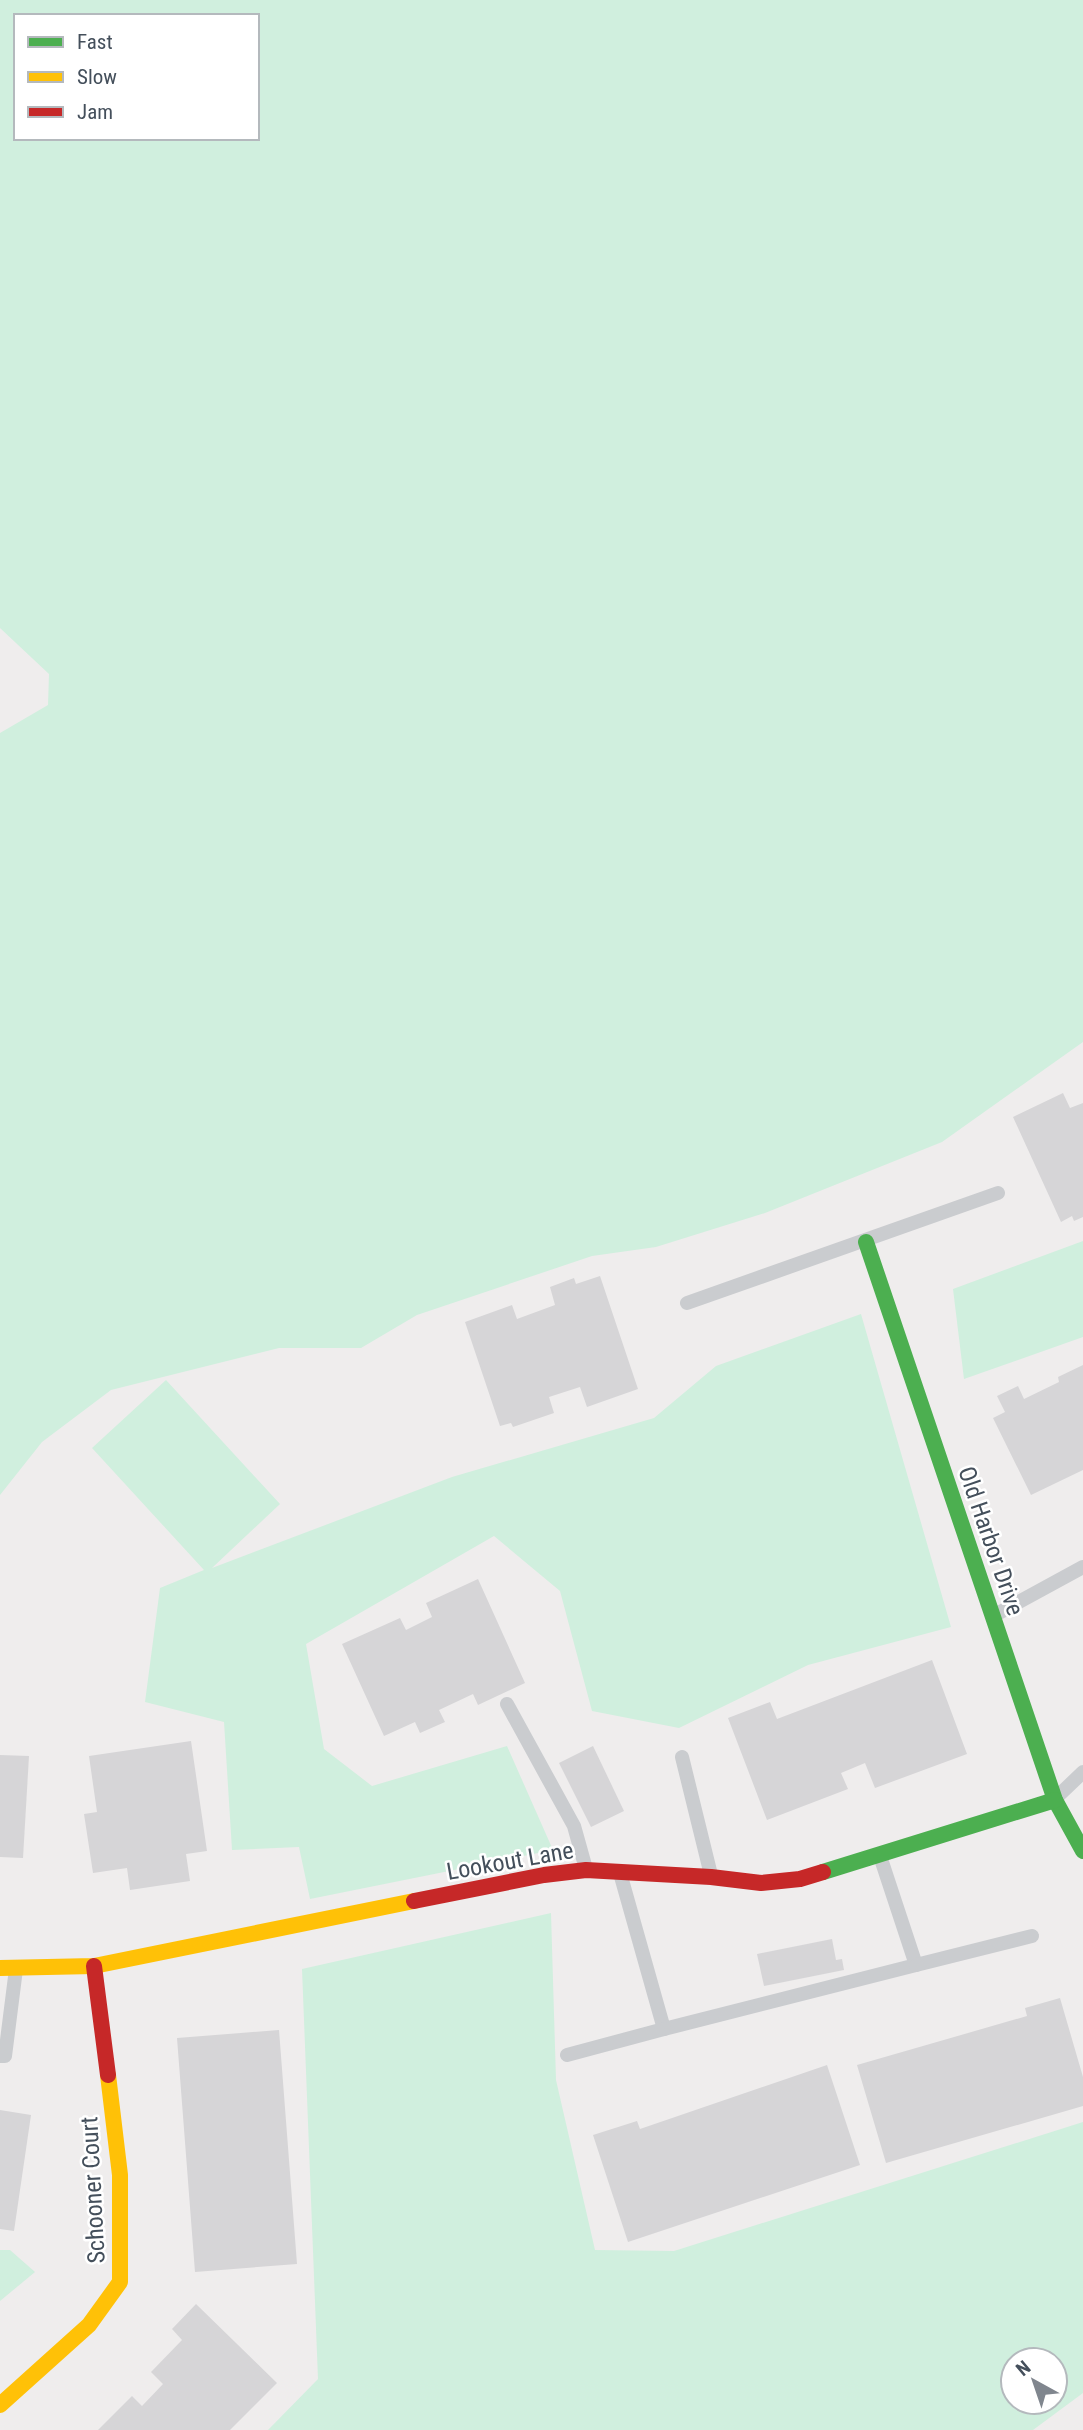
<svg xmlns="http://www.w3.org/2000/svg" width="1083" height="2430" font-family="'Roboto Condensed',sans-serif">
  <rect width="100%" height="100%" fill="#efeded"/>
  <g fill="#d0efde" fill-rule="evenodd">
    <path d="M0,0H1083V1042L942,1142L765,1213L656,1247L592,1256L417,1315L361,1348H279L111,1390L42,1442L0,1495V733L48,705L49,674L0,628ZM16,16H257V138H16Z"/>
    <path d="M1083,1241V1337L964,1379L953,1289Z"/>
    <path d="M861,1314L951,1627L808,1665L679,1728L592,1711L560,1591L494,1536L306,1644L324,1749L372,1786L507,1746L553,1850L310,1899L299,1847L232,1850L224,1722L145,1702L160,1588L204,1570L92,1448L166,1380L280,1504L212,1568L452,1477L654,1418L716,1366Z"/>
    <path d="M551,1913L556,2080L595,2250L674,2251L1083,2122V2393L1033,2430H268L318,2379L302,1969ZM1013,2360H1055V2402H1013Z"/>
    <path d="M0,2250H10L35,2272L0,2301Z"/>
  </g>
  <g fill="#d6d5d7">
    <path d="M1063,1093L1070,1108L1083,1103V1217L1074,1221L1072,1216L1061,1222L1013,1117Z"/>
    <path d="M600,1276L638,1389L587,1407L580,1387L549,1397L554,1413L513,1427L511,1423L500,1426L465,1322L512,1305L517,1319L555,1305L550,1287L574,1278L576,1284Z"/>
    <path d="M1083,1365V1470L1031,1495L993,1418L1005,1412L997,1396L1018,1386L1024,1399L1059,1382L1058,1377Z"/>
    <path d="M478,1579L525,1683L478,1705L473,1694L439,1710L445,1722L420,1733L415,1722L384,1736L342,1644L400,1618L406,1630L432,1617L426,1603Z"/>
    <path d="M932,1660L967,1754L875,1788L865,1763L841,1773L848,1789L767,1820L728,1718L770,1702L777,1719Z"/>
    <path d="M191,1741L207,1851L186,1854L190,1881L130,1890L127,1868L93,1873L84,1814L97,1812L89,1756Z"/>
    <path d="M593,1746L624,1811L591,1827L559,1763Z"/>
    <path d="M0,1755L29,1756L23,1858L0,1857Z"/>
    <path d="M832,1939L836,1960L842,1959L844,1970L764,1986L757,1954Z"/>
    <path d="M1060,1998L1083,2077V2106L886,2163L857,2065L1027,2016L1025,2008Z"/>
    <path d="M279,2030L297,2264L195,2272L177,2038Z"/>
    <path d="M827,2065L860,2165L628,2242L593,2135L637,2121L640,2129Z"/>
    <path d="M0,2110L31,2115L14,2231L0,2229Z"/>
    <path d="M196,2304L277,2383L230,2430H98L132,2396L142,2406L163,2384L151,2372L182,2340L172,2329Z"/>
  </g>
  <g fill="none" stroke-linecap="round" stroke-linejoin="round">
    <g stroke="#cacccf" stroke-width="14">
      <path d="M687,1303L998,1193"/>
      <path d="M995,1615L1083,1567"/>
      <path d="M507,1704L574,1826L586,1869"/>
      <path d="M682,1757L711,1875"/>
      <path d="M1058,1796L1083,1772"/>
      <path d="M620,1873L664,2029L916,1965L880,1856"/>
      <path d="M916,1965L1032,1936"/>
      <path d="M567,2055L664,2029"/>
      <path d="M0,2056H5L16,1969"/>
    </g>
    <g stroke="#4caf50" stroke-width="16">
      <path d="M866,1242L1055,1800L1083,1851"/>
      <path d="M823,1872L1055,1800"/>
    </g>
    <g stroke="#ffc107" stroke-width="16">
      <path d="M0,1968L94,1966L414,1901"/>
      <path d="M0,2405L89,2325L120,2282V2175L108,2075"/>
    </g>
    <g stroke="#c62828" stroke-width="16">
      <path d="M414,1901L544,1875L586,1870L711,1877L761,1883L800,1879L823,1872"/>
      <path d="M94,1966L108,2075"/>
    </g>
  </g>
  <g text-anchor="middle" dominant-baseline="central" stroke-width="5" stroke-linejoin="round" paint-order="stroke">
    <g font-size="24" fill="#444f5b" stroke="#fff">
      <text transform="translate(991 1541) rotate(71)">Old Harbor Drive</text>
      <text transform="translate(510 1861) rotate(-10)">Lookout Lane</text>
      <text transform="translate(93 2190) rotate(-93)">Schooner Court</text>
    </g>
  </g>
  <rect x="14" y="14" width="245" height="126" fill="#ffffff" stroke="#b4b9bd" stroke-width="2"/>
  <rect x="28" y="37" width="35" height="10" fill="#4caf50" stroke="#b4b9bd" stroke-width="2"/>
  <text x="77" y="49" font-size="21" fill="#444f5b">Fast</text>
  <rect x="28" y="72" width="35" height="10" fill="#ffc107" stroke="#b4b9bd" stroke-width="2"/>
  <text x="77" y="84" font-size="21" fill="#444f5b">Slow</text>
  <rect x="28" y="107" width="35" height="10" fill="#c62828" stroke="#b4b9bd" stroke-width="2"/>
  <text x="77" y="119" font-size="21" fill="#444f5b">Jam</text>
  <g transform="translate(1034 2381) rotate(320)"><circle r="33" fill="#ffffff" stroke="#b4b9bd" stroke-width="2"/>
  <path d="M0-5L12 26L0 18L-12 26Z" fill="#80868e"/>
  <text y="-10" font-size="19" font-weight="bold" text-anchor="middle" fill="#444f5b">N</text>
  </g>
</svg>
